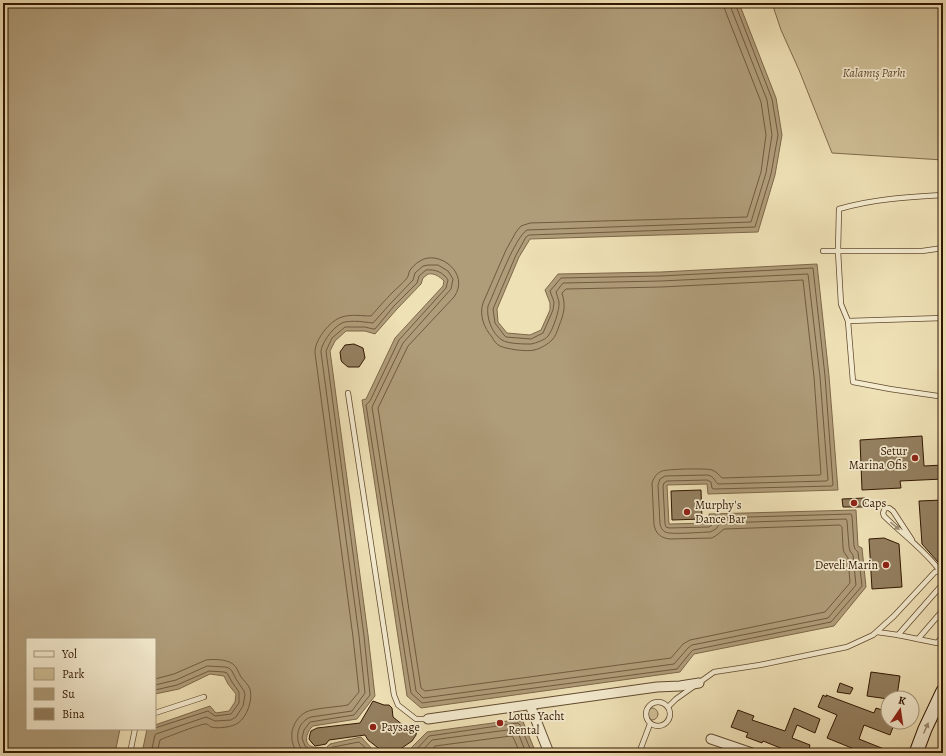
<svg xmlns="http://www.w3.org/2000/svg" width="946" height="756" font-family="Alegreya,serif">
  <rect width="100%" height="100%" fill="#efe1b6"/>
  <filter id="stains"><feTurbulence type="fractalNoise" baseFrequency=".005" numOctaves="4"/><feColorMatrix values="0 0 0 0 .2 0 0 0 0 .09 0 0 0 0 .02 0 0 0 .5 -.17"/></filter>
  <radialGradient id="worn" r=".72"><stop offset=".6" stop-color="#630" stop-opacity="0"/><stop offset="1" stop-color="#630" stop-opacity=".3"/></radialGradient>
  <g fill="#cfbf97" stroke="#806b4c">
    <path d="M772,3H939L943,15V160L832,153L799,70L781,30Z"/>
    <circle cx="652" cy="714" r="6"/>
  </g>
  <g fill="#af9c79" stroke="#7d6749">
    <path d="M3,3H739L776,98L782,135L775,175L758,232L530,239L519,257L497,309L498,322L507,333L530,335L541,330L550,310V303L545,290L558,274L661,272L817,264L829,376L838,490L708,494L707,484L667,485L669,524L709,523V514L856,510L858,546L862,548L866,587L834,626L694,654L680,672L421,708L407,696L362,400L366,399L395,338L443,286L444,281C439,276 434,273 428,274L423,278L421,284L397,309L375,334L365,331H346L335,341L330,351L368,635L375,696L357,719L313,726C307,731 302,744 313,747C317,748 322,747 326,748L330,744L361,737L376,753H142L147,729H155V725L210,706L216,713L229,711L235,702L236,694L228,684L224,676L210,674L179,689L155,694V639H27V729H120L115,753H3Z"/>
    <path d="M522,719L536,753H406L427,732Z"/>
  </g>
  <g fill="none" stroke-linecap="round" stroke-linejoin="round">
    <g stroke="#705a3e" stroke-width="1">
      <path d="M155,679L174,674L206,660C213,659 226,659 233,664C237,667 238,672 241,677C244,681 248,684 250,689C253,700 247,717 238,723C233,727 217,729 211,727C209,726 208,724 206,724C203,723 167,737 162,739L160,740L157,753"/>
      <path d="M155,690L177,685L209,671L224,672L227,673L232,682L239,692V703L231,714L215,716L208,711L155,728"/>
      <path d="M151,753L155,735L156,734L206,717L215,721L231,720L236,717L243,706L245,695L244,691L236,679L232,671L229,668L225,667L207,666L176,680L155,685"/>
      <path d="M297,753C293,746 291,740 292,732C293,725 298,716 306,712C314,708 338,707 348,705L359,692L353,637L315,353C314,341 330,320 342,317C351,314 362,316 371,316C378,308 385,300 392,293C397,288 403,283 407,278C408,277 409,273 409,272C411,268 416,263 420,261C438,249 471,273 454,297L408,346L378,408L421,688L425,691L671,658L683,644L690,640L825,612L850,583L848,558L844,552L843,548L842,527L840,525L724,529L717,535L712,538L670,539C661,538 656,534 654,525L652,483C654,477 657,473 662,471C668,469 707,468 712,470C717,472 719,475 722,478L820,475L821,474L814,377L803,280L661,287L566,289L562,293C566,307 564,313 559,326C557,331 556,336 552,340C548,344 540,349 534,350C527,352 506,349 500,346C496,344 494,341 492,337C484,328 479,315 483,303L506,250L516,232L521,226L530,223L747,217L761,172L766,135L761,102L725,10L724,3"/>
      <path d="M305,753C293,743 296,722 311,717L352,711L365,693L359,636L321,352C321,343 335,324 345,322C351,321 358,321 364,322C367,322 370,323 373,323L391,303L413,280L415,273L423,266L428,265H438L448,271L453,279L451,289L403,343L372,407L416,691L423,698L674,664L688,648L692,645L828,618L856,585L853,555L850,551L849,547L847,521L846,519L720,523L716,529L710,532C702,532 671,535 665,532C662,530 661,528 660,524L658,485L660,479L665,476L708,475C715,477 714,481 718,484L826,481L828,480L820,377L808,274L661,281L563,283L556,292C557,295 558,298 559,302C560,309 553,330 548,336C545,340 536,343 531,344C524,344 508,344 502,340C492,334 486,317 488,306C495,291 515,237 527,230L751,222L766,173L772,135L767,100L731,8L730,3"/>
      <path d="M371,753L359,742L333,747L327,752L310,750L305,746L302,738L304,730L310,722L354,715L370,695L364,636L326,351L332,338L345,327H365L373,329H375L394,306L417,283L419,276L426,270C435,269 443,272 448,280L446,288L399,340L370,401L366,405L411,693L422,703L677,669L691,652L693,650L831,622L862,586L858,552L855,549L854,546L852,516L851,514L715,518L714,519L712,525L709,527L669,528L666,527L665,524L663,486L664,483L667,481L707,480L711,482L712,488L714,489L832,486L833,485L825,376L813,268L661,276L561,278L550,291L554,302L553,310L543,333L531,339L506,337L504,335L495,323L493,309L516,255L526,237L529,235L755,227L771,174L778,135L772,99L736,6L735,3"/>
      <path d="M413,753L429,736L518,723L520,725L532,753"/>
      <path d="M420,753L432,740L515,729L517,730L526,753"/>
      <path d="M428,753L435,746L511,736L513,737L520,753"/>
    </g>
  </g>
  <g fill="#948060" stroke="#321702">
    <path d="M354,344L363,348L365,358L359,367H348L342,362L341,360L340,352L345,345Z"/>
    <path d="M922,436L924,466L943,465V479L900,481L901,488L862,490L860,440Z"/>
    <path d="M701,490L702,519L672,520L671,491Z"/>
    <path d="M865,498L866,507H843L842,499Z"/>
    <path d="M943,500V561L938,562L922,544L919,501Z"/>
    <path d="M884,538L899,544L902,587L872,589L869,539Z"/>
    <path d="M871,672L900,676L897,696H894V698H888V699L867,696Z"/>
    <path d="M840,683L853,688L850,694L837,692Z"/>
    <path d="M823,695L826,697V695L874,713L876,708L888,712V722H895L890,735L864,725L859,739L894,753H864L827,738L837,715L818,707Z"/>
    <path d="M373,701L384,705H389L392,708L393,717L404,726L416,725L417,729L416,735L412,741L399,750L382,751L368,740L365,735L329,740L326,744L321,745L315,746L312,743L309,739L310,734L311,731L317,728L360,723Z"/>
    <path d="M794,708L820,719L815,733L797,725L792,738L810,745L808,753H788V751L763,741L762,743L746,737L748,733L731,727L738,710L754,716L752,720L785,731Z"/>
  </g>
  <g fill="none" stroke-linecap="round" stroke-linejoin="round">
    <defs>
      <g id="lane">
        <path d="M943,195C908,197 873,199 839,209L838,251L841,304L848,321L943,318"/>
        <path d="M823,251H922L943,248"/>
        <path d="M848,321L853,382L890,389L938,396H943"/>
        <path d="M348,393L394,695L398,705L416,719H428"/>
        <path d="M912,540L893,511L889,508H885L883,513L884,516C903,535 924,549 940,571"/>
        <path d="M877,632L898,635L937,643L943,636"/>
        <path d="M898,635L941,586H943"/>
        <path d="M918,639L943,610"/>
        <circle cx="658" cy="714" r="12"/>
        <path d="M668,707L676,699L714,672L760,665L847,647L873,635L894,616L933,574L935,572L943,570"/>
        <path d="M155,713L204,697"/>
        <path d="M130,753L135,729"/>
        <path d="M639,753L650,724"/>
      </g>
      <g id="street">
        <path d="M530,705L549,753"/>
        <path d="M428,719L657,687L680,686L699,683"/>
        <path d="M711,739L752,753"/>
      </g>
      <path id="secondary" d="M916,753L925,729L943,691"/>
    </defs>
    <use href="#lane" stroke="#614a2f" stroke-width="6"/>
    <use href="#street" stroke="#614a2f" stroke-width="11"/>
    <use href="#secondary" stroke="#321702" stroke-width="15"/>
    <use href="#lane" stroke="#f5ecd0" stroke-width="4.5"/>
    <use href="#street" stroke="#f5ecd0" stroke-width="9"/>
    <use href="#secondary" stroke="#f5ecd0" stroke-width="13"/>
  </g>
  <defs><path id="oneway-solid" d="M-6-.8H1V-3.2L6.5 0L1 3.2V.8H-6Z"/></defs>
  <g fill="#9d8c73">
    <use href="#oneway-solid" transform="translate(895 526) rotate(40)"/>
    <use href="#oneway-solid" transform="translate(926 728) rotate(-66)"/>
  </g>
  <g fill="#8f2418" stroke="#f5ecd0" stroke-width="1.5">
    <circle cx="915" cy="458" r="4"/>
    <circle cx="854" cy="503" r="4"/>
    <circle cx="687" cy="512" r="4"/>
    <circle cx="886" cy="565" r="4"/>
    <circle cx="500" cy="723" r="4"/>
    <circle cx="373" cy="727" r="4"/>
  </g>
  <g text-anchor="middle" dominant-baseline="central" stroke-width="3.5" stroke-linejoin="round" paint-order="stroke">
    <g font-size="12" font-style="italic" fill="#61492f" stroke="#f5ecd0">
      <text x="874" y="73">Kalamış Parkı</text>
    </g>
    <g font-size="12" fill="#321702" stroke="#f5ecd0" text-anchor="start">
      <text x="907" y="451" text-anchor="end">Setur<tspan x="907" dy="14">Marina Ofis</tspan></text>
      <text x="862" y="503">Caps</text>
      <text x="695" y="505">Murphy's<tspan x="695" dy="14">Dance Bar</tspan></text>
      <text x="878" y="565" text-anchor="end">Develi Marin</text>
      <text x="508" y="716">Lotus Yacht<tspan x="508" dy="14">Rental</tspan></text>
      <text x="381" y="727">Paysage</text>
    </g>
  </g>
  <rect width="946" height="756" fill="none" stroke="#efe1b6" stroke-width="16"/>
  <rect x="4" y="4" width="938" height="748" fill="none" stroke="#321702" stroke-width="2"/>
  <rect x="8" y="8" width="930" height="740" fill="none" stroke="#321702"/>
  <rect x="26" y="638" width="130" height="92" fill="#f5ecd0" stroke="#a7977e"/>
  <rect x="34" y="651" width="20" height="6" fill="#f5ecd0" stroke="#a7977e"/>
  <text x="62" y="658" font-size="12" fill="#321702">Yol</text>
  <rect x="34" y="668" width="20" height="12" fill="#cfbf97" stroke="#a7977e"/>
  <text x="62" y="678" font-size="12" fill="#321702">Park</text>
  <rect x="34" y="688" width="20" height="12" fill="#af9c79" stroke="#a7977e"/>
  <text x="62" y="698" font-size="12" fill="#321702">Su</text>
  <rect x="34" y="708" width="20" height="12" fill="#948060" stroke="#a7977e"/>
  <text x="62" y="718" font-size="12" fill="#321702">Bina</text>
  <g transform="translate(900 710) rotate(13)"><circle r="19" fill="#f5ecd0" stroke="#a7977e"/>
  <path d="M0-3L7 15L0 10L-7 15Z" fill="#8f2418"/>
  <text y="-6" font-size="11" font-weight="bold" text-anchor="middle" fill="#321702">K</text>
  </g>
  <rect width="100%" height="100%" filter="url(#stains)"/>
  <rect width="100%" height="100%" fill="url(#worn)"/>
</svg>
